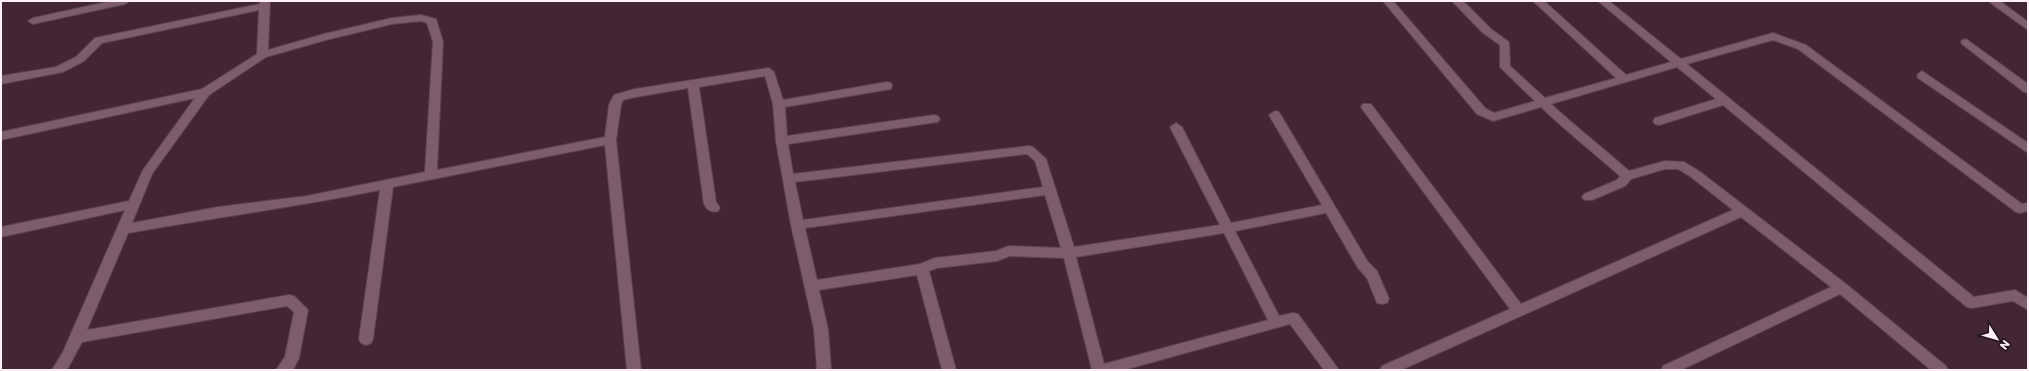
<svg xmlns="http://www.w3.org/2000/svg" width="2029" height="371" font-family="Poppins,sans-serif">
  <rect width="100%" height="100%" fill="#422634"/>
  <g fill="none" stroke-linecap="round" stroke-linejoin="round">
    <defs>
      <g id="minor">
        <path d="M111,1H130L125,4L33,24L28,21L33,18Z"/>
        <path d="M260,1H270L268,50L324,34L392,18L421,15L436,19L443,42L437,170L605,137L609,105L614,95L635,89L769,68L774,72L783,100L887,82L891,83L892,86L891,89L785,107L787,136L934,115L938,116L940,119L938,122L788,144L793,174L1029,146L1033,147L1046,159L1074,247L1220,225L1170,127L1176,123L1182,127L1231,223L1322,205L1269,115L1275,111L1279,112L1368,262L1377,271L1389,299L1387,303L1382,304L1377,303L1367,278L1358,268L1326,213L1235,231L1279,316L1293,313L1298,314L1339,370H1324L1290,324L1124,370H1092L1064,258L1010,256L997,261L937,268L929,271L956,370H942L917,275L819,290L828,329L831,370H817L814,329L791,225L776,141L773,104L765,76L699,87L716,202L720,208L718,211C711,213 707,210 704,204L688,88L636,97L623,100L621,105L616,140L641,370H627L605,145L393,187L373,339L371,343L366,345L361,343L359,339L380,190C296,207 212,218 128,233L87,330L289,295L294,296L308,310L299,358L293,370H276L285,357L294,312L287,306L82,342L67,370H52L63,352L125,210L1,237V227L129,201L143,170L195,98L1,140V132L202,89L257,54L259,10L102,43L84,61L63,72L1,84V76L56,67L76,57L95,38L260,4ZM421,21L427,23L433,42L425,172L307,196L218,207L132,223L152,174L209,95L266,57L326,40L392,24ZM1027,154L1035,161L1043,187L803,220L795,182ZM1045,195L1061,248L1009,246L996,251L935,258L920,264L817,280L805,228ZM1224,233L1268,320L1104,364L1076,257Z"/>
        <path d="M1383,1H1393L1485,108L1494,113L1535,101L1500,67V45L1483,33L1452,1H1463L1491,29L1509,42L1510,66L1545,98L1616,78L1533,1H1544L1626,75L1671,62L1598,1H1609L1681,59L1773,33L1806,45L2022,204L2028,203V211L2020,213L2016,212L1798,49L1773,40L1687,64L1974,297L2015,290L2028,298V310L2013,301L1972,308L1967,307L1723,105L1659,125L1655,124L1653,121L1655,118L1716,99L1677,67L1551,104C1576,127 1603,148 1629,171L1665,161L1684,162L1699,171L1846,284L1946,366L1948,370H1931L1840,294L1681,370H1661L1663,366L1831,287L1741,217L1401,370H1380L1382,366L1510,309L1363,110L1361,107L1363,104H1371L1521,304L1733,210L1691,177L1678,169H1665L1631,179L1625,186L1592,200H1584L1582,197L1584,194L1617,180L1620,176C1594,153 1566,131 1541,107L1493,121L1477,114Z"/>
        <path d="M1988,1H2000L2028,22V30Z"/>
        <path d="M1966,39L2028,84V93L2024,92L1962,44L1961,42L1962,40Z"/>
        <path d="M1922,71L2028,143V153L1918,78L1917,75Z"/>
      </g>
    </defs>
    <use href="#minor" stroke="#5b4451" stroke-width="2"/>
    <use href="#minor" fill="#7d5d6d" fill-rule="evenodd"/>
  </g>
  <rect width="2029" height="371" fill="none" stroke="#fff0f7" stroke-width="4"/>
  <g transform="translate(1997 339) rotate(127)" stroke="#20141a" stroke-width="3" paint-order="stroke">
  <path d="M0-3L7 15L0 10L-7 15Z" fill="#fff0f7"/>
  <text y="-6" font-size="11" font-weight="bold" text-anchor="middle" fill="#fff0f7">N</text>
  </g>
</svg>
